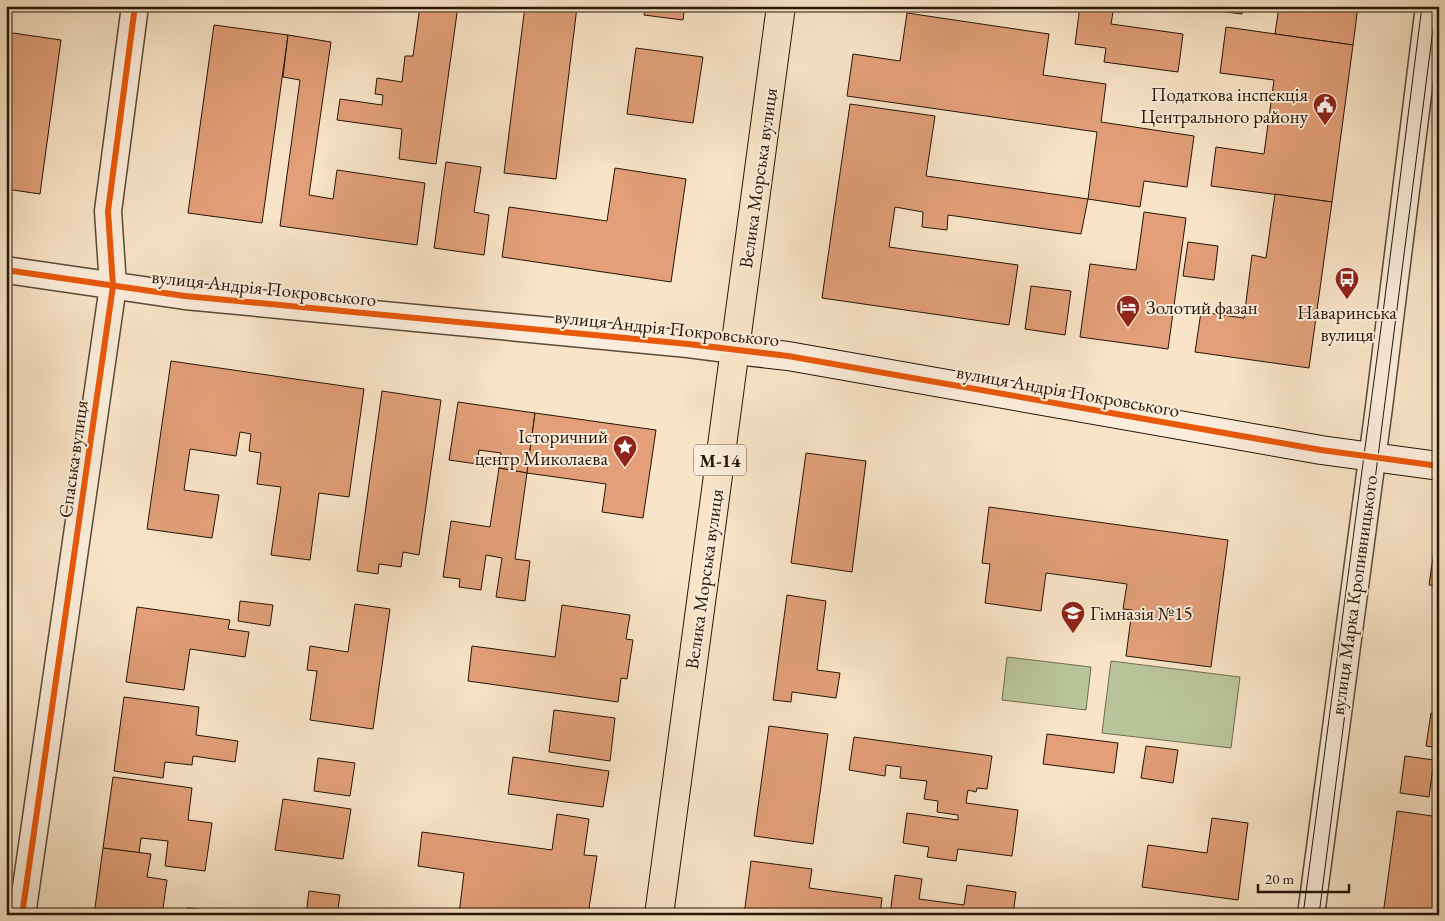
<svg xmlns="http://www.w3.org/2000/svg" width="1445" height="921" font-family="'EB Garamond',serif">
  <rect width="100%" height="100%" fill="#f9e4c7"/>
  <filter id="stains"><feTurbulence type="fractalNoise" baseFrequency=".004" numOctaves="4"/><feColorMatrix values="0 0 0 0 .2 0 0 0 0 .09 0 0 0 0 .02 0 0 0 .5 -.17"/></filter>
  <radialGradient id="worn" r=".72"><stop offset=".6" stop-color="#630" stop-opacity="0"/><stop offset="1" stop-color="#630" stop-opacity=".3"/></radialGradient>
  <g fill="#b9c599" stroke="#706e4f">
    <path d="M1007,657L1091,667L1086,710L1002,700Z"/>
    <path d="M1111,661L1240,677L1231,748L1102,733Z"/>
  </g>
  <g fill="#e29f79" stroke="#261605">
    <path d="M420,6H458L436,164L399,159L402,129L337,120L340,99L382,105L383,95L375,94L377,78L402,82L405,56H413Z"/>
    <path d="M525,6L577,7L556,179L504,173Z"/>
    <path d="M598,6H617V9Z"/>
    <path d="M646,6H685L683,20L644,15Z"/>
    <path d="M1080,6H1114L1111,24L1183,34L1178,72L1104,62L1106,48L1075,44Z"/>
    <path d="M1209,6H1243L1242,14L1209,10Z"/>
    <path d="M1279,6H1358L1353,45L1275,34Z"/>
    <path d="M907,13L1049,34L1043,75L1106,84L1101,122L1194,136L1187,187L1144,181L1140,207L1088,199L1097,132L847,96L853,54L900,61Z"/>
    <path d="M214,25L288,35L262,223L188,213Z"/>
    <path d="M1226,27L1353,45L1332,202L1211,186L1216,147L1264,154L1274,80L1220,73Z"/>
    <path d="M6,32L61,40L40,194L6,189Z"/>
    <path d="M288,35L331,42L309,195L333,199L337,170L425,183L417,245L280,226L300,80L283,77Z"/>
    <path d="M636,48L703,57L693,123L627,114Z"/>
    <path d="M850,104L935,116L926,176L1088,199L1081,234L948,215L947,230L922,227L923,212L895,207L889,247L1018,265L1009,325L822,298Z"/>
    <path d="M446,162L481,167L474,212L489,215L484,255L434,248Z"/>
    <path d="M615,168L686,179L671,282L502,257L509,207L607,221Z"/>
    <path d="M1275,194L1332,202L1309,368L1195,352L1201,312L1244,318L1252,255L1266,258Z"/>
    <path d="M1144,212L1186,218L1168,349L1080,337L1090,264L1136,270Z"/>
    <path d="M1188,242L1218,246L1214,280L1183,276Z"/>
    <path d="M1031,286L1071,291L1065,335L1025,329Z"/>
    <path d="M171,361L364,389L349,497L319,493L310,560L271,555L281,487L257,484L261,453L249,451L251,434L240,432L236,456L190,449L184,490L219,495L212,538L147,529Z"/>
    <path d="M382,391L441,400L419,555L403,552L401,567L379,564L378,574L357,571Z"/>
    <path d="M458,402L535,413L527,473L499,468L501,453L479,450L477,464L449,460Z"/>
    <path d="M535,413L656,430L643,518L602,512L606,484L527,473Z"/>
    <path d="M806,453L866,461L852,572L791,563Z"/>
    <path d="M499,468L527,473L515,559L530,561L525,601L496,597L502,558L486,555L481,590L459,587L460,579L443,577L451,521L490,527Z"/>
    <path d="M989,507L1228,540L1211,667L1126,656L1132,610L1123,609L1127,584L1046,573L1041,611L985,603L990,564L982,563Z"/>
    <path d="M1437,529H1439V586L1429,585Z"/>
    <path d="M787,595L826,601L817,670L840,673L836,698L792,692L791,702L773,700Z"/>
    <path d="M240,601L273,605L270,626L238,621Z"/>
    <path d="M355,604L390,609L373,729L310,720L317,671L307,670L310,646L348,652Z"/>
    <path d="M562,605L630,615L626,639L633,640L627,679L621,678L618,702L468,681L472,646L555,657Z"/>
    <path d="M137,607L230,620L228,629L249,632L245,657L190,649L184,690L126,682Z"/>
    <path d="M124,697L199,707L196,735L238,741L235,762L193,756L192,765L165,762L163,778L114,771Z"/>
    <path d="M554,710L615,718L610,761L549,752Z"/>
    <path d="M1431,713L1439,714V748L1426,746Z"/>
    <path d="M769,726L828,734L813,844L754,836Z"/>
    <path d="M1047,734L1118,743L1114,773L1043,764Z"/>
    <path d="M854,737L992,756L987,789L977,788L976,792L968,790L966,803L1018,810L1012,856L958,849L956,861L927,857L929,847L903,843L907,813L958,820V815L937,812L938,801L924,799L927,781L900,778L901,767L886,765L885,776L849,770Z"/>
    <path d="M1146,746L1178,750L1173,783L1141,778Z"/>
    <path d="M1405,756L1434,760L1429,797L1400,793Z"/>
    <path d="M513,757L609,771L603,807L508,794Z"/>
    <path d="M318,758L355,763L350,796L314,791Z"/>
    <path d="M113,777L192,788L188,820L212,823L205,871L165,866L168,841L141,838L139,853L103,848Z"/>
    <path d="M283,799L351,809L343,859L275,850Z"/>
    <path d="M1397,811L1439,817V915H1383Z"/>
    <path d="M557,814L589,819L584,855L597,856L588,915H523V913L495,909L494,915L459,914L464,873L418,866L422,832L552,850Z"/>
    <path d="M1212,818L1248,823L1238,900L1142,887L1148,845L1207,853Z"/>
    <path d="M103,848L151,854L147,877L167,880L162,915H94Z"/>
    <path d="M751,861L812,869L809,888L882,898L880,915H744Z"/>
    <path d="M895,875L922,879L919,899L964,905L967,885L1016,892L1013,915H890Z"/>
    <path d="M309,891L340,895L337,915H306Z"/>
    <path d="M188,908L237,915H187Z"/>
  </g>
  <g fill="none" stroke-linecap="round" stroke-linejoin="round">
    <defs>
      <g id="street">
        <path d="M6,270L185,296L688,344L735,350"/>
        <path d="M22,915L113,286L108,211L135,6"/>
        <path d="M1311,915L1379,407L1429,6"/>
      </g>
      <path id="secondary" d="M735,350L788,356L1321,450L1439,466"/>
      <path id="highway" d="M659,915L781,6"/>
    </defs>
    <use href="#street" stroke="#5b4a36" stroke-width="29"/>
    <use href="#secondary" stroke="#261605" stroke-width="30"/>
    <use href="#highway" stroke="#261605" stroke-width="30"/>
    <use href="#street" stroke="#fbeddb" stroke-width="26"/>
    <use href="#secondary" stroke="#fbeddb" stroke-width="28"/>
    <use href="#highway" stroke="#f9e4c7" stroke-width="28"/>
    <g stroke="#261605" stroke-width="1">
      <path d="M1303,915L1384,305L1422,6"/>
      <path d="M1319,915L1436,6"/>
    </g>
    <defs>
      <g id="cycleway">
        <path d="M6,270L185,296L688,344L788,356L1321,450L1439,466"/>
        <path d="M22,915L113,286L108,211L135,6"/>
      </g>
    </defs>
    <use href="#cycleway" stroke="#fbeddb" stroke-width="9"/>
    <use href="#cycleway" stroke="#e8590c" stroke-width="6"/>
  </g>
  <defs>
    <symbol id="civic-pin" viewBox="-11 -11 22 30"><path d="M0 17L-7.5 6A9.5 9.5 0 1 1 7.5 6Z" fill="#8f2418" stroke="#fbeddb"/><path d="M-.6-6.5H3V-4.5H.6V-3L4-1V1h2V6H-6V1h2V-1L-.6-3ZM-1.2 2.5V6h2.4V2.5Z" fill="#fff"/></symbol>
    <symbol id="bus-pin" viewBox="-11 -11 22 30"><path d="M0 17L-7.5 6A9.5 9.5 0 1 1 7.5 6Z" fill="#8f2418" stroke="#fbeddb"/><path d="M-5-6H5V4H4V6H2V4H-2V6H-4V4H-5ZM-3.5-4V0h7V-4ZM-3.5 1.2v1.5H-2V1.2ZM2 1.2v1.5H3.5V1.2Z" fill="#fff"/></symbol>
    <symbol id="hotel-pin" viewBox="-11 -11 22 30"><path d="M0 17L-7.5 6A9.5 9.5 0 1 1 7.5 6Z" fill="#8f2418" stroke="#fbeddb"/><path d="M-6-4.5h1.5V1H6V5H4.5V3h-9V5H-6ZM-4 0a1.8 1.8 0 1 1 3.6 0ZM.5 0V-2.5h3Q6-2.5 6 0Z" fill="#fff"/></symbol>
    <symbol id="sight-pin" viewBox="-11 -11 22 30"><path d="M0 17L-7.5 6A9.5 9.5 0 1 1 7.5 6Z" fill="#8f2418" stroke="#fbeddb"/><path d="M0-6L1.8-2.2L6-1.7L2.9 1.2L3.7 5.4L0 3.3L-3.7 5.4L-2.9 1.2L-6-1.7L-1.8-2.2Z" fill="#fff"/></symbol>
    <symbol id="school-pin" viewBox="-11 -11 22 30"><path d="M0 17L-7.5 6A9.5 9.5 0 1 1 7.5 6Z" fill="#8f2418" stroke="#fbeddb"/><path d="M0-5L7-2L0 1L-7-2ZM-4 1L0 2.5L4 1V4Q0 6-4 4Z" fill="#fff"/></symbol>
  </defs>
  <g fill-rule="evenodd">
    <use href="#civic-pin" x="1311" y="91" width="28" height="38"/>
    <use href="#bus-pin" x="1333" y="265" width="28" height="38"/>
    <use href="#hotel-pin" x="1114" y="293" width="28" height="38"/>
    <use href="#sight-pin" x="611" y="433" width="28" height="38"/>
    <use href="#school-pin" x="1059" y="599" width="28" height="38"/>
  </g>
  <g text-anchor="middle" dominant-baseline="central" stroke-width="4" stroke-linejoin="round" paint-order="stroke">
    <rect fill="#fbeddb" stroke="#665645" stroke-width="1" x="694" y="444.5" width="52" height="31" rx="4"/>
    <g font-size="18" font-weight="bold" fill="#261605">
      <text x="720" y="460">М-14</text>
    </g>
    <g font-size="19" fill="#261605" stroke="#fbeddb" text-anchor="end">
      <text x="1308" y="94">Податкова інспекція<tspan x="1308" dy="22">Центрального району</tspan></text>
      <text x="1146" y="307" text-anchor="start">Золотий фазан</text>
      <text x="1347" y="312" text-anchor="middle">Наваринська<tspan x="1347" dy="22">вулиця</tspan></text>
      <text x="608" y="436">Історичний<tspan x="608" dy="22">центр Миколаєва</tspan></text>
      <text x="1090" y="613" text-anchor="start">Гімназія №15</text>
    </g>
    <g font-size="19" fill="#261605" stroke="#fbeddb">
      <text transform="translate(758 178) rotate(-82)">Велика Морська вулиця</text>
      <text transform="translate(264 288) rotate(6)">вулиця Андрія Покровського</text>
      <text transform="translate(667 328) rotate(6)">вулиця Андрія Покровського</text>
      <text transform="translate(1068 391) rotate(10)">вулиця Андрія Покровського</text>
      <text transform="translate(73 459) rotate(-82)">Спаська вулиця</text>
      <text transform="translate(704 579) rotate(-82)">Велика Морська вулиця</text>
      <text transform="translate(1354 595) rotate(-82)">вулиця Марка Кропивницького</text>
    </g>
  </g>
  <rect width="1445" height="921" fill="none" stroke="#f9e4c7" stroke-width="25"/>
  <rect x="8" y="8" width="1430" height="906" fill="none" stroke="#261605" stroke-width="2.5"/>
  <rect x="12" y="12" width="1420" height="896" fill="none" stroke="#261605"/>
  <path d="M1258 884v8h91v-8" fill="none" stroke="#261605" stroke-width="2.5"/>
  <text x="1265" y="884" font-size="15" fill="#261605" stroke="#fbeddb" stroke-width="4" paint-order="stroke">20 m</text>
  <rect width="100%" height="100%" filter="url(#stains)"/>
  <rect width="100%" height="100%" fill="url(#worn)"/>
</svg>
